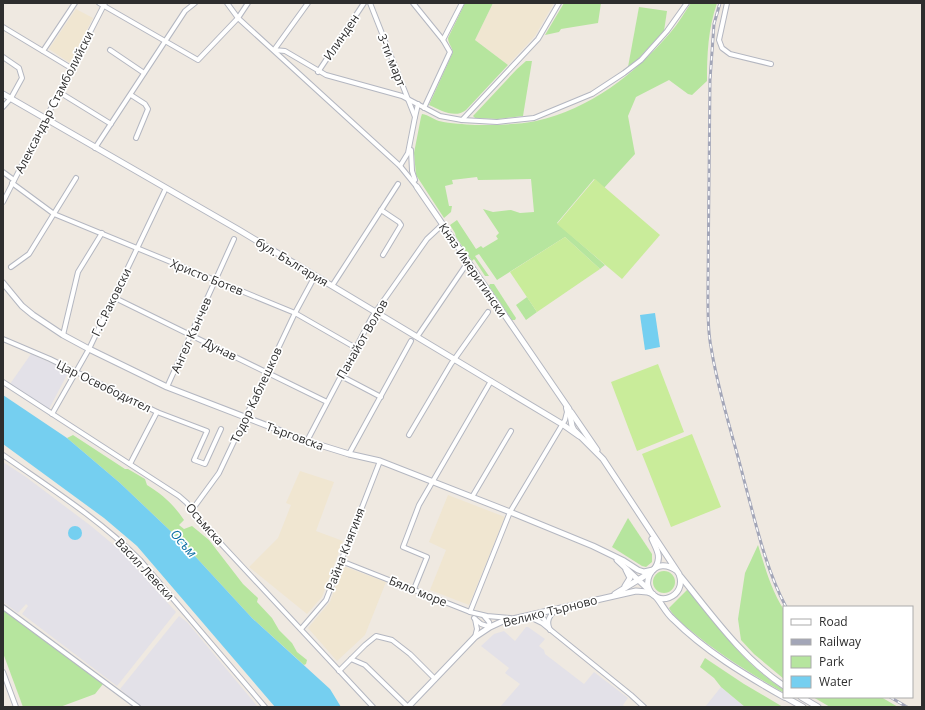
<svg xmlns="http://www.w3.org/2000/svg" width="925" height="710" font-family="'Open Sans',sans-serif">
  <rect width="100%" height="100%" fill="#efe9e1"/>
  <g fill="#e3e1e8">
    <path d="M31,354L69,371L49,409L10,384Z"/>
    <path d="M3,462L26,477L91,526L121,551L176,612L117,686L22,614L28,606L26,604L18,613L3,602Z"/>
    <path d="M179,616L187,622L258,707H141L120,689Z"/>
    <path d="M526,627H528L545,639L539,646L544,650L545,654L584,684L594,672L628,698L623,705L625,707H500L520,684L505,673L509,668L481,646L494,634L504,631L515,641Z"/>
    <path d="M721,687L745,707H705Z"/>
  </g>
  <g fill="#f0e6d1">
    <path d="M493,3H554L535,36L508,65L475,40Z"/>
    <path d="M76,9L93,18L70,63L49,49Z"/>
    <path d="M300,471L334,482L316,531L343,541L322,597L307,614L249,567L278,538L291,505L286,503Z"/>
    <path d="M448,495L505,517L469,605L430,590L446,550L429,542Z"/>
    <path d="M343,566L386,582L365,635L337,661L308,628L330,602Z"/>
  </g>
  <g fill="#b6e59e">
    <path d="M465,3H493L475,40L508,65L466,110C455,119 440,110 429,105L453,52C452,47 448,43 448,38Z"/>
    <path d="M564,3H601L598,23L561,29L559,32L545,35Z"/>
    <path d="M691,3H717C708,29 707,55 707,81L692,95L688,94L669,80L636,97L628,116L635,154L604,188L594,179L557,223L605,265L600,269L565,237L497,280L479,254L475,256L489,276H485L474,259L472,261L456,237L455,233L450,225L457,220L476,249L481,246L483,248L498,239L496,236L499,233L483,209L493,212L511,210L520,213L534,212L531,179L478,180L477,177L452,180L453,184L445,186L449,206H452L451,212L444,218L416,175L414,153L421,117L422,114C429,115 433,119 439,121C451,124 464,124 475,125C495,125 516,125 536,121C590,109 635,74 670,33C678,24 684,13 691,3Z"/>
    <path d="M639,7L667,11L664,31L638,59L628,67Z"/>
    <path d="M526,61H532L523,116L498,119L475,118L473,116L517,69Z"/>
    <path d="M490,284H494L516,318L515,320H512L489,286Z"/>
    <path d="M527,297L537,312L526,320L516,305Z"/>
    <path d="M73,435L125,469H128L145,479L147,485C162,494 174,505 184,520L179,525L184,529L192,526L209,540L243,584L258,598L257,602L272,618L279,630L292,643L297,652L307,660L306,664L304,665L252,618L181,541L120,483L67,438Z"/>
    <path d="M628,518L652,554V562L646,567L642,566L612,547Z"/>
    <path d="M758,545C765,567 771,590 784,610V679L754,654L741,640L738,619L745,573Z"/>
    <circle cx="664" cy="582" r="11"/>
    <path d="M687,590H689C717,626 745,665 784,690V693C751,674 719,654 690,630C682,623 674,617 669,608Z"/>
    <path d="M3,610L103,684L95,694L60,707H23L3,653Z"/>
    <path d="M705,658L744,684L783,707H745L721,687L714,678L700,667Z"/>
    <path d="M813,697H881L898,707H830Z"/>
  </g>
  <g fill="#c9ec9a">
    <path d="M595,179L660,235L622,279L557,224Z"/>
    <path d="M565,237L600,269L537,312L510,272Z"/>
    <path d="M658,364L684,432L637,451L611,382Z"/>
    <path d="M692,434L721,507L671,527L642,454Z"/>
  </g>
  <g fill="#75cff0">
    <path d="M655,313L660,347L645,350L640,315Z"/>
    <path d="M3,395L67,438L120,483L181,541L252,618L330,689L341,707H275L137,546L104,518L3,444Z"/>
    <circle cx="75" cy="533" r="7"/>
  </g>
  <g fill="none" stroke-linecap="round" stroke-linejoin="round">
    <defs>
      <g id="minor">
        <path d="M99,3L198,60L238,18L248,3"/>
        <path d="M227,3L238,18L400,166L417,187"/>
        <path d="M308,3L274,50L285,51L326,75L402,96L440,116L462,120L497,122L534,118L592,94L624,73L641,60L667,31L687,3"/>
        <path d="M370,3L415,117L408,153L400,166"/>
        <path d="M413,3L443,40"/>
        <path d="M727,3L719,40L722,48L730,54L771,64"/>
        <path d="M3,27L71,68"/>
        <path d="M110,50L144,73"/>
        <path d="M43,51L75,3"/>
        <path d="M3,57L19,68L22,78L11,98L3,107"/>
        <path d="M318,72L364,3"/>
        <path d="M59,92L111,124"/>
        <path d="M131,95L145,104L148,109L136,138"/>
        <path d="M424,108L450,52L443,40L462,3"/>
        <path d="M415,117L418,104"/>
        <path d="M462,120L538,39L559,3"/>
        <path d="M95,148L185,11L195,3"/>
        <path d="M411,150L412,171L415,180"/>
        <path d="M3,172L14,180"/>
        <path d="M12,183L54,214L295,313L356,348"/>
        <path d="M3,202L105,3"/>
        <path d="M381,210L399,222L401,225L383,255"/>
        <path d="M11,267L29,254L76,178"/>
        <path d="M332,286L398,184"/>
        <path d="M113,297L327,402"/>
        <path d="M63,335L78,272L102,233"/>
        <path d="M417,337L468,262"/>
        <path d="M3,339L50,359L157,412L207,431L194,460L205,464L221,429"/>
        <path d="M341,376L381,397"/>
        <path d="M3,382L179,496L187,503L198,519L373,707"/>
        <path d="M167,387L234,239"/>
        <path d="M52,414L89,349L166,188"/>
        <path d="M409,435L451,364L488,312"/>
        <path d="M307,441L372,317L427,239L442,225"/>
        <path d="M349,454L411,341"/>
        <path d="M3,455C50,488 99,519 140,560L265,707"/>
        <path d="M130,464L157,412"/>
        <path d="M472,497L511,431"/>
        <path d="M192,510L219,473L295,313L315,276"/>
        <path d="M341,561L470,612L487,616L510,618"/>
        <path d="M414,589L427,557L403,547L419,505L491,381"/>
        <path d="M3,607L138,707"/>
        <path d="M470,612L510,512L565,420L567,412L566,408"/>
        <path d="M540,613L547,624"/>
        <path d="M526,617L532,618L542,623L631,695L644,707"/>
        <path d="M474,618L481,624L490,627L489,622L484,616"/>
        <path d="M475,619L477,629L475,637"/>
        <path d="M301,629L326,600L380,461"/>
        <path d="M550,630C546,621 549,616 556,610"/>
        <path d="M351,659L365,665L408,707"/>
        <path d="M339,671L365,645L376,636L392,640L410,654L435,679"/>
        <path d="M3,672L16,707"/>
      </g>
      <g id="tertiary">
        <path d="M3,94L239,230L562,424L579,436"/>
        <path d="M417,187L569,409L572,426L574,430L603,459L679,574C688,598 654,609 648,586C647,582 648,578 650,574C656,563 668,564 677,571"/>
        <path d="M3,283L22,306L33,315L63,335L89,349L167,387L307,441L349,454L380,461L510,512L593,546L624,561L638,570L644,572L653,570"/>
        <path d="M571,412L597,450"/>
        <path d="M652,539C657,550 662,557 655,568"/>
        <path d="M617,560L649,590"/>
        <path d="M681,577C712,615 742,658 784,686"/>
        <path d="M625,586L630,578L626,570"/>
        <path d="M615,594L651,572"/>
        <path d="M656,597C662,604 666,613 673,619C705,651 745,675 784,697"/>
        <path d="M785,697L803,707"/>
        <path d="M801,697L818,707"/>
        <path d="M408,707L475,637L490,627L503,621L517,618L636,591L647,592L653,594"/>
      </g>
    </defs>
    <use href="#minor" stroke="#b4b7c1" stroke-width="6"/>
    <use href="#tertiary" stroke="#b4b7c1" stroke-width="7"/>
    <use href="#minor" stroke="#fff" stroke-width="4"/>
    <use href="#tertiary" stroke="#fff" stroke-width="5"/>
    <defs>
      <g id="rail">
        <path d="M720,3L714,24L710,80L708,284C708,305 707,327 711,347C718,392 733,436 744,480C756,524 765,567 786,607"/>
        <path d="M890,697L907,707"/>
      </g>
    </defs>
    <use href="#rail" stroke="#a3a6b8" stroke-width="3"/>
    <use href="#rail" stroke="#fff" stroke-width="1.5" stroke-dasharray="4.5" stroke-linecap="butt"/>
  </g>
  <g text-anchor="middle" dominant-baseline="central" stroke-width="3.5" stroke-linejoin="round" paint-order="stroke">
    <g font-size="12" fill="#2e2e2e" stroke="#fff">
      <text transform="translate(341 37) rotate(-56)">Илинден</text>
      <text transform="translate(392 60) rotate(68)">3-ти март</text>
      <text transform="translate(54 102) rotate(-63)">Александър Стамболийски</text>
      <text transform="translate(292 262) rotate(31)">бул. България</text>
      <text transform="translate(473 270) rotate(56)">Княз Имеритински</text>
      <text transform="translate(207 277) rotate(22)">Христо Ботев</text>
      <text transform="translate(111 302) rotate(-64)">Г.С.Раковски</text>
      <text transform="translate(191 335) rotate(-66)">Ангел Кънчев</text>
      <text transform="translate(362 339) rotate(-60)">Панайот Волов</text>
      <text transform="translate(220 349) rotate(26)">Дунав</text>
      <text transform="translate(104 386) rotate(26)">Цар Освободител</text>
      <text transform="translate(256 395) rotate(-65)">Тодор Каблешков</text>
      <text transform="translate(295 436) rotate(20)">Търговска</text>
      <text transform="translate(205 524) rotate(49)">Осъмска</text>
      <text transform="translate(345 549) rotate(-69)">Райна Княгиня</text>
      <text transform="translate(145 569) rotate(47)">Васил Левски</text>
      <text transform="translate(418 591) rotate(22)">Бяло море</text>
      <text transform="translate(550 611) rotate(-14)">Велико Търново</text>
    </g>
    <g font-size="13" font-style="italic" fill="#0d6fa3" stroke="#fff">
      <text transform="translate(184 543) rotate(49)">Осъм</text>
    </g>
  </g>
  <rect width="925" height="710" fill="none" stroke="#2e2e2e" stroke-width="8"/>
  <rect x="783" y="606" width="130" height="92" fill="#ffffff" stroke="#ababab"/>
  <rect x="791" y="619" width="20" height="6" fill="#ffffff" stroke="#ababab"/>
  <text x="819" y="626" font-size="12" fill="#2e2e2e">Road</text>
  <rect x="791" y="639" width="20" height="6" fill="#a3a6b8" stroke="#ababab"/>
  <text x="819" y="646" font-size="12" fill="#2e2e2e">Railway</text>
  <rect x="791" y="656" width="20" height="12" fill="#b6e59e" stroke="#ababab"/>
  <text x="819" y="666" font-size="12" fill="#2e2e2e">Park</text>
  <rect x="791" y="676" width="20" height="12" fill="#75cff0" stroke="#ababab"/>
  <text x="819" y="686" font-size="12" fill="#2e2e2e">Water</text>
</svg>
